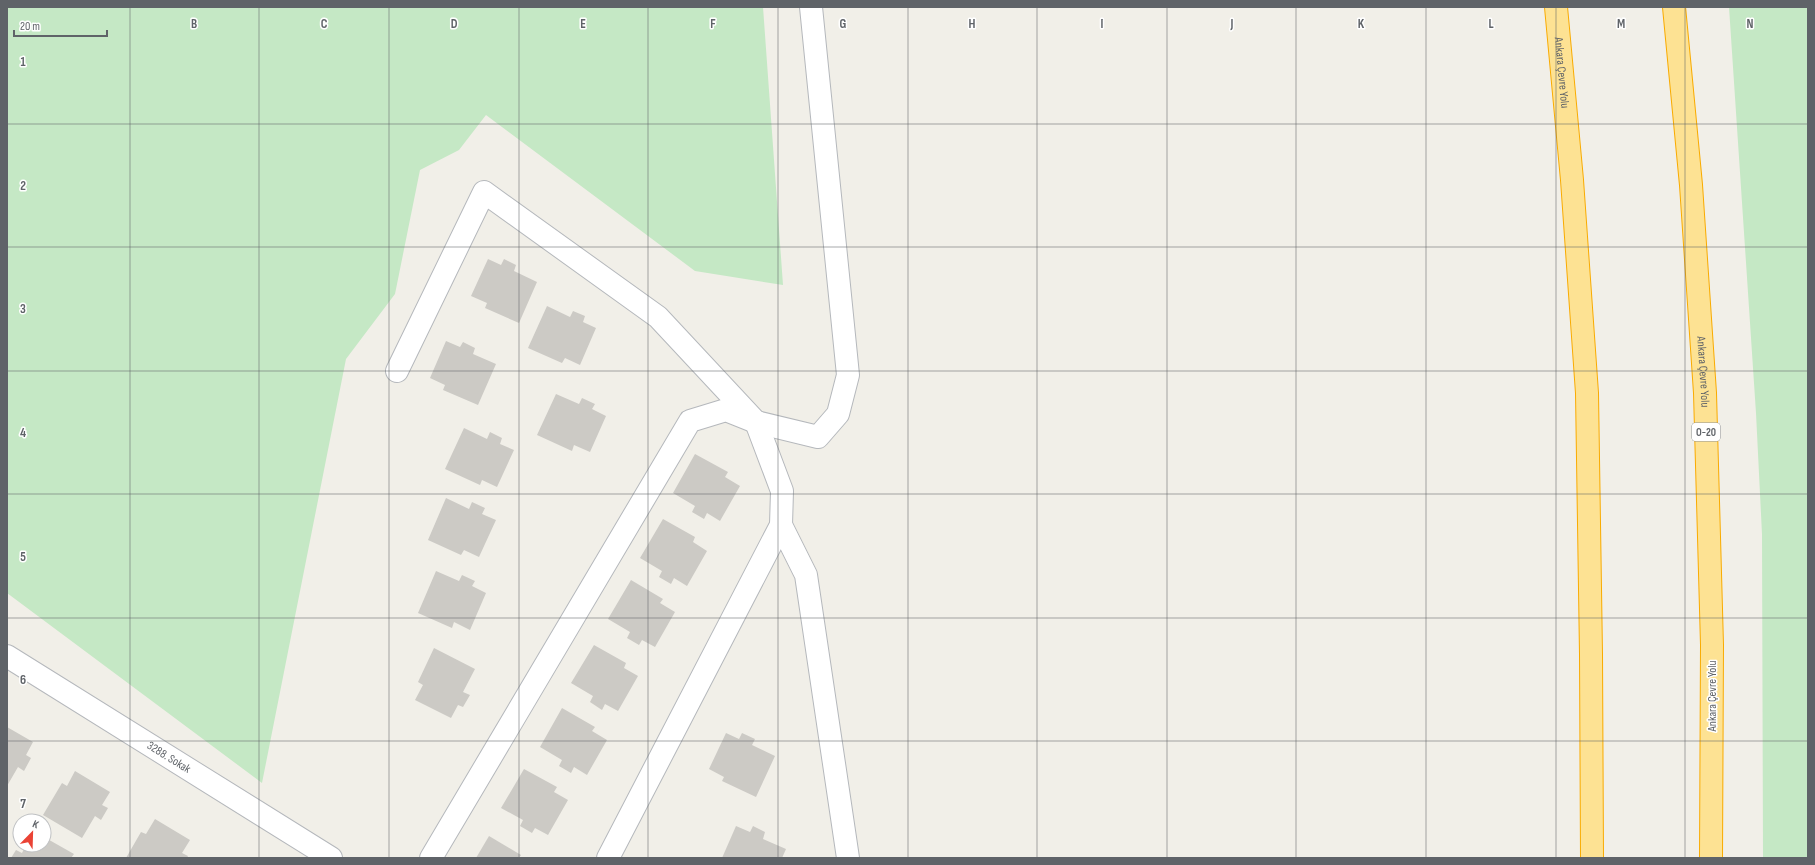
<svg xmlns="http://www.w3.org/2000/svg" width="1815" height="865" font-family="'Sofia Sans Condensed',sans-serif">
  <rect width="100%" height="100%" fill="#f1efe8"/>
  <g fill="#c5e8c5">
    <path d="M7,7H763L783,285L695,271L486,115L459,150L420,170L395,294L346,359L262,783L7,593Z"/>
    <path d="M1729,7H1808V858H1763L1762,534L1756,413Z"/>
  </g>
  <g fill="#cccac5">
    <path d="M488,259L501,265L504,259L516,265L514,271L537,282L519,323L485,308L487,303L471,296Z"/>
    <path d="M547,306L570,317L573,311L585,316L583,322L596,328L580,365L565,358L562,363L528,348Z"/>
    <path d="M446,341L460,347L463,342L475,348L473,354L496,364L478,405L443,390L445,385L430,378Z"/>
    <path d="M556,394L579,404L582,398L595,404L592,409L606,416L590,452L574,445L572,451L537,435Z"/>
    <path d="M464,428L487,439L490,432L502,438L500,444L514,450L497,487L482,480L480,485L445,469Z"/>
    <path d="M695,454L728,472L725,477L740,486L720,521L707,513L704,519L692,512L695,506L673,493Z"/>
    <path d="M446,498L469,509L472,502L485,508L482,514L496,520L479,557L464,550L461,555L428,540Z"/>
    <path d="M663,519L695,537L693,542L707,551L687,586L674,578L671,584L659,577L662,571L640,558Z"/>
    <path d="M436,571L459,581L462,575L475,581L472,586L486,593L470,630L454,622L452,628L418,613Z"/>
    <path d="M631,580L663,599L660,603L675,612L655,647L642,640L639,645L627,638L630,632L608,619Z"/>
    <path d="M594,645L626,663L624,668L638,676L618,711L605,704L602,710L590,702L593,696L571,683Z"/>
    <path d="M434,648L475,669L463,692L470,695L463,707L458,705L451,718L415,700L423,685L418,682Z"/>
    <path d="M562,708L595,727L592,731L607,740L587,775L574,767L571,773L559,766L562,760L540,747Z"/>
    <path d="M7,727L33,742L26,755L31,758L24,771L18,767L7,786Z"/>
    <path d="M726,733L739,739L742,733L755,739L752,745L775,756L756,797L722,781L724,777L709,769Z"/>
    <path d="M524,769L557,787L554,792L568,800L548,835L535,828L532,833L520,826L523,820L501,808Z"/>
    <path d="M75,771L110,792L102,805L108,808L101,820L95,816L82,838L43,815L62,783L67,786Z"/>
    <path d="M155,819L190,840L182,853L188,856L187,858H126L141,832L146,834Z"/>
    <path d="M736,826L750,832L753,826L765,832L763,839L786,849L782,858H722Z"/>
    <path d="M489,836L521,855L519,858H476Z"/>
    <path d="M44,837L74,854L71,858H11L16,850L22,853L26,845H44Z"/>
  </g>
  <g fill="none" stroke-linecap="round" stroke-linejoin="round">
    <defs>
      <g id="minor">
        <path d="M397,371L484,192L658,317L756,422L782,491L781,525L608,858"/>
        <path d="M781,525L806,575L848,858"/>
        <path id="s1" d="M7,656L331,858"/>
        <path d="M431,858L690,421L726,410L756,422L818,437L838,414L848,375L811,7"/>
      </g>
      <g id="motorway">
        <path id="s2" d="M1556,7L1572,180L1587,393L1591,654L1592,858"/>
        <path id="s3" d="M1674,7L1691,185L1705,393L1712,645L1711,858"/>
      </g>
    </defs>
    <use href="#minor" stroke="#b5b8bc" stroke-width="24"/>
    <use href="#motorway" stroke="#f9ab00" stroke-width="24"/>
    <use href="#minor" stroke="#fff" stroke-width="22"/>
    <use href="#motorway" stroke="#fde293" stroke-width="22"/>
  </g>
  <path fill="none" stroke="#5f6368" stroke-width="1" stroke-opacity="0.55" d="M130,7V858M259,7V858M389,7V858M519,7V858M648,7V858M778,7V858M908,7V858M1037,7V858M1167,7V858M1296,7V858M1426,7V858M1556,7V858M1685,7V858M7,124H1808M7,247H1808M7,371H1808M7,494H1808M7,618H1808M7,741H1808"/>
  <g text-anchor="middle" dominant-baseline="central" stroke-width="3" stroke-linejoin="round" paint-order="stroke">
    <rect fill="#fff" stroke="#8f9295" stroke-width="1" x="1692" y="423" width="28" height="18" rx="3"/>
    <g font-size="11" font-weight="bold" fill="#5f6368">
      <text x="1706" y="432">O-20</text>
    </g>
    <g font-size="12" fill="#5f6368" stroke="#fff">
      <text stroke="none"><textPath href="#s2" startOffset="66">Ankara Çevre Yolu</textPath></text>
      <text stroke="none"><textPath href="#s3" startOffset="366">Ankara Çevre Yolu</textPath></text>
      <text transform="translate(1712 696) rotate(-90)">Ankara Çevre Yolu</text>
      <text stroke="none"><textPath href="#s1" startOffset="191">3288. Sokak</textPath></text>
    </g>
  </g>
  <g font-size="13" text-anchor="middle" font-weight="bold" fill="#5f6368" stroke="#fff" stroke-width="3" stroke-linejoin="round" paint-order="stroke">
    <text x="194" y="28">B</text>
    <text x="324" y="28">C</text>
    <text x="454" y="28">D</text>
    <text x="583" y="28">E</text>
    <text x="713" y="28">F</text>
    <text x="843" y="28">G</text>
    <text x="972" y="28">H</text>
    <text x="1102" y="28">I</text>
    <text x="1232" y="28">J</text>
    <text x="1361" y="28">K</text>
    <text x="1491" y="28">L</text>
    <text x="1621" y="28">M</text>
    <text x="1750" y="28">N</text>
    <text x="23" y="66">1</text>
    <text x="23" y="190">2</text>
    <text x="23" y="313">3</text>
    <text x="23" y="437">4</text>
    <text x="23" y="561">5</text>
    <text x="23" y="684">6</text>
    <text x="23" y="808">7</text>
  </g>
  <rect width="1815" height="865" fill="none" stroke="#5f6368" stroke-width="16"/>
  <g transform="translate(32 833) rotate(23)"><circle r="19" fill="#ffffff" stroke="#bfc1c3"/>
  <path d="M0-3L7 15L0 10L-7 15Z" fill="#ea4335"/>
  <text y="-6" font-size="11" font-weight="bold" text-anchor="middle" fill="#5f6368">K</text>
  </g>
  <path d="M14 30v6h93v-6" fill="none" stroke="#5f6368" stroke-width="2"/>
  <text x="20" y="30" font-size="12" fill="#5f6368" stroke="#ffffff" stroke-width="3" paint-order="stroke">20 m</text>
</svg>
